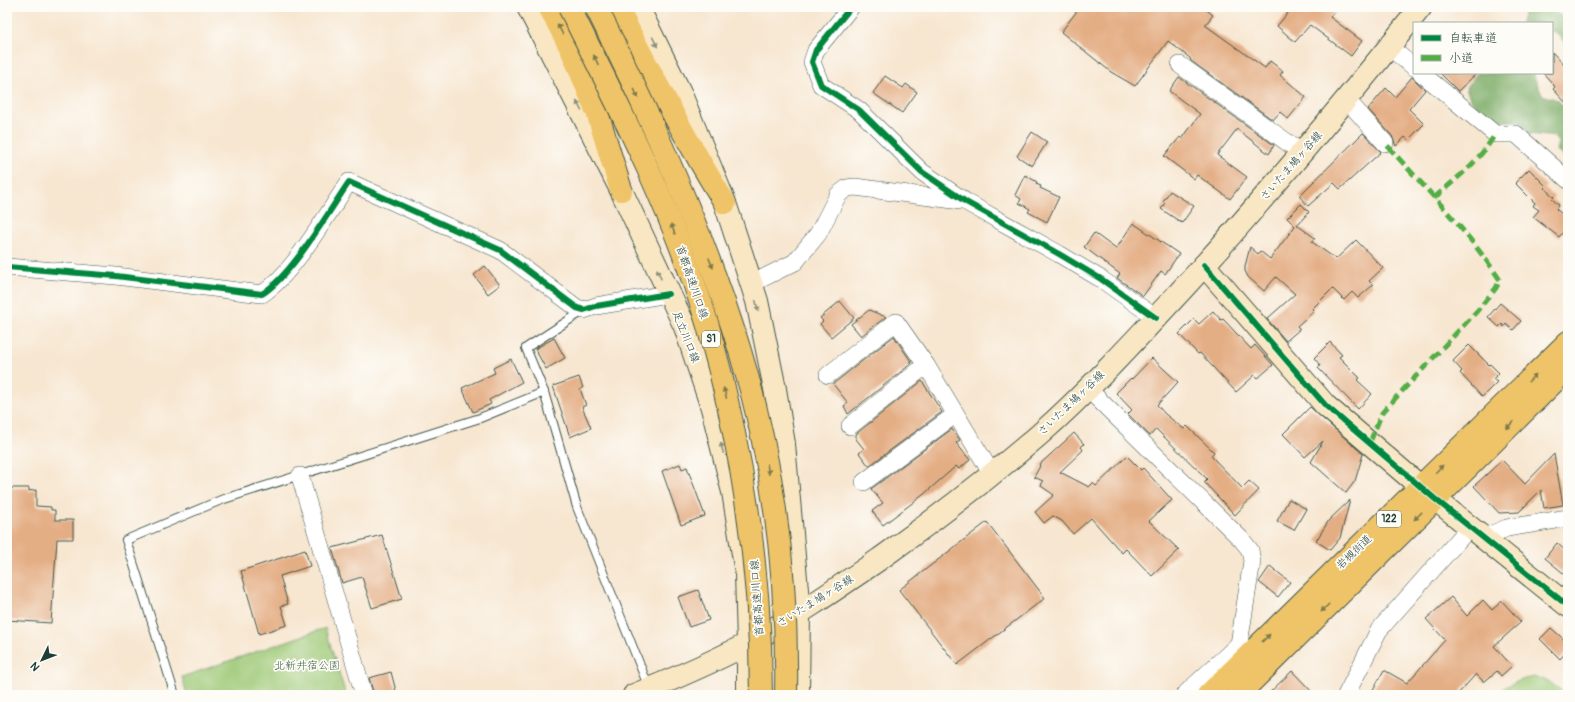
<svg xmlns="http://www.w3.org/2000/svg" width="1575" height="702" font-family="Pangolin,'Klee One',sans-serif">
  <rect width="100%" height="100%" fill="#fdfcf7"/>
  <filter id="ink" filterUnits="userSpaceOnUse"><feTurbulence type="fractalNoise" baseFrequency=".025" numOctaves="2"/><feDisplacementMap in="SourceGraphic" scale="8" xChannelSelector="R" yChannelSelector="G"/><feConvolveMatrix kernelMatrix="1 2 1 2 8 2 1 2 1" color-interpolation-filters="sRGB"/></filter>
  <filter id="wash" filterUnits="userSpaceOnUse"><feTurbulence type="fractalNoise" baseFrequency=".012" numOctaves="4" result="noise"/><feDisplacementMap in="SourceGraphic" scale="16" xChannelSelector="R" yChannelSelector="G"/><feGaussianBlur stdDeviation="0.9" result="paint"/><feColorMatrix in="noise" values="0 0 0 0 0 0 0 0 0 0 0 0 0 0 0 0 0 1.4 0 .05"/><feComposite in="paint" operator="in"/></filter>
  <g filter="url(#wash)">
    <rect width="100%" height="100%" fill="#f7e6d0"/>
    <g fill="#9cc874" stroke="#5e8254">
      <path d="M325,628L346,695H187L182,677Z"/>
      <path d="M1536,677L1551,683L1567,695H1488C1503,689 1519,678 1536,677Z"/>
    </g>
    <g fill="#7dac66" stroke="#4e744d">
      <path d="M1531,7H1551L1559,15L1568,19V47L1555,31L1552,32V23H1520L1525,12Z"/>
      <path d="M1478,73H1534L1535,79L1542,95L1558,100L1568,113V156H1562L1556,150L1558,142L1555,137L1529,134L1521,121H1504L1502,123C1486,114 1470,106 1466,87Z"/>
    </g>
    <g id="blocks">
      <g fill="#e4ae85">
        <path d="M1080,7H1203L1213,15L1205,25L1265,68L1270,61L1283,71L1280,75L1306,97L1288,119L1280,112L1273,120L1191,61L1190,58L1168,41L1135,86L1111,72L1061,32Z"/>
        <path d="M1293,7H1338L1330,17L1362,41L1351,56L1310,25L1295,42L1277,26Z"/>
        <path d="M1552,52L1568,69V105L1553,89L1555,87L1553,84L1543,73H1552Z"/>
        <path d="M1440,73H1477L1458,91Z"/>
        <path d="M885,76L903,88L906,84L917,92L902,113L873,93Z"/>
        <path d="M1179,77L1274,145L1269,154L1237,129L1217,155L1247,177L1230,199L1197,175L1194,179L1164,156L1180,137L1182,139L1200,114L1169,91Z"/>
        <path d="M1412,77L1425,90L1409,109L1424,124L1408,140L1405,137L1396,146L1392,136L1368,109L1386,88L1395,97Z"/>
        <path d="M1032,132L1047,142L1032,166L1017,156Z"/>
        <path d="M1363,133L1381,152L1340,189L1334,183L1308,206L1299,196Z"/>
        <path d="M1529,169L1546,186L1544,188L1554,197L1552,199L1559,205L1556,209L1568,219V226L1559,237L1533,217L1539,210L1533,206L1535,203L1515,183Z"/>
        <path d="M1025,175L1037,182L1036,184L1041,186L1040,188L1059,197L1047,222L1028,212L1030,209L1019,203L1021,199L1015,195Z"/>
        <path d="M1170,191L1194,206L1182,223L1161,209L1165,203L1163,201Z"/>
        <path d="M1301,204L1309,212L1297,225L1315,238L1312,242L1336,259L1356,240L1383,268L1369,281L1373,285L1358,298L1352,292L1344,300L1333,289L1330,291L1312,309L1314,311L1297,326L1300,329L1286,341L1267,319L1295,294L1276,277L1264,291L1248,277L1245,271V266L1250,247L1258,254L1260,251L1270,259L1295,226L1287,218Z"/>
        <path d="M1133,223L1179,254L1165,274L1161,271L1143,296L1117,278L1120,274L1084,247L1094,233L1116,249Z"/>
        <path d="M485,266L500,285L488,294L474,275Z"/>
        <path d="M840,301L854,318L831,337L820,324L823,321L820,318Z"/>
        <path d="M1500,303L1521,321L1513,330L1506,324L1504,327L1502,324L1499,327L1488,317Z"/>
        <path d="M869,310L886,317L861,336L851,324Z"/>
        <path d="M1213,311L1221,320L1223,319L1251,349L1255,345L1273,365L1258,378L1255,375L1236,392L1200,353L1198,354L1179,334L1194,319L1199,324Z"/>
        <path d="M894,336L912,363L848,414L844,406L848,403L833,384Z"/>
        <path d="M554,338L565,358L546,369L535,349Z"/>
        <path d="M1330,342L1342,355L1339,357L1360,378L1357,380L1372,394L1358,409L1318,368L1320,365L1314,358Z"/>
        <path d="M1469,345L1489,365L1490,364L1499,373L1493,379L1497,382L1482,397L1460,373L1462,371L1453,361Z"/>
        <path d="M1152,358L1178,382L1157,405L1165,414L1184,429L1187,426L1214,452L1211,456L1242,488L1249,481L1259,490L1235,515L1204,482L1207,479L1156,429L1150,436L1128,414L1132,410L1116,393L1131,378L1132,379Z"/>
        <path d="M511,359L522,382L489,400L491,404L473,412L462,388L495,373L493,368Z"/>
        <path d="M579,377L583,388L580,389L586,405L582,407L591,428L570,437L553,386Z"/>
        <path d="M922,381L942,412L869,466L859,453L864,449L856,439V434Z"/>
        <path d="M1310,407L1363,454L1355,481L1346,493L1311,462L1323,441L1305,457L1283,434Z"/>
        <path d="M952,429L960,440L956,443L970,460L959,469L956,466L923,495L883,525L872,511L883,503L871,489Z"/>
        <path d="M1074,433L1084,444L1081,447L1083,450L1060,472L1089,487L1093,483L1096,486L1127,456L1141,470L1143,468L1172,500L1149,521L1179,550L1152,576L1126,549L1122,553L1091,518L1073,534L1062,521L1053,516L1044,523L1035,512L1054,495L1041,486L1043,481L1034,477L1040,466L1039,465Z"/>
        <path d="M1554,454L1563,505L1544,508L1541,490L1519,512L1499,513L1474,486L1502,460L1525,484Z"/>
        <path d="M680,464L682,469L687,467L705,516L681,525L662,471Z"/>
        <path d="M10,488H29V491L36,490V506L51,507V510H55V520H73V539H57L51,623L7,620V496H10Z"/>
        <path d="M1289,499L1306,509L1294,530L1277,521Z"/>
        <path d="M1350,500L1340,538L1330,550L1316,541L1329,520Z"/>
        <path d="M987,522L1045,598L957,665L899,590Z"/>
        <path d="M382,535L402,599L372,608L362,577L342,583L332,548Z"/>
        <path d="M1557,543L1568,553V577L1545,558Z"/>
        <path d="M305,550L310,566L280,576L288,604L281,606L287,625L259,634L241,571Z"/>
        <path d="M1270,566L1290,582L1278,597L1259,582Z"/>
        <path d="M698,590L709,620L689,627L678,597Z"/>
        <path d="M1451,597L1467,616L1483,600L1492,610L1502,601L1521,622L1494,646L1512,666L1501,676L1497,671L1484,682L1476,674L1457,695H1370L1384,670L1407,683L1445,640L1426,619Z"/>
        <path d="M1551,628L1568,643V650L1560,659L1540,639Z"/>
        <path d="M1292,671L1315,695H1267Z"/>
        <path d="M391,672L397,695H374L369,678Z"/>
      </g>
    </g>
  </g>
  <g filter="url(#ink)">
    <use href="#blocks" fill-opacity="0" stroke="#3f564b" stroke-width="1"/>
    <g fill="none" stroke-linecap="round" stroke-linejoin="round">
      <defs>
        <g id="lane">
          <path d="M583,311L526,348L544,392L577,507L649,688"/>
          <path d="M175,695L126,540L221,500L480,418L544,392"/>
        </g>
        <g id="street">
          <path d="M851,7L816,50L812,62L821,85L859,110L922,172L966,202L1059,254L1101,279L1156,318"/>
          <path d="M1389,47L1414,67"/>
          <path d="M1180,65L1302,153"/>
          <path d="M1421,73L1495,134H1516L1568,180"/>
          <path d="M1347,100L1385,143"/>
          <path d="M7,267L116,276L262,294C293,274 327,214 349,182L500,250L577,308L584,310L596,306L668,294"/>
          <path d="M751,284L795,262L818,234L838,195L847,188L855,187L961,201"/>
          <path d="M828,375L896,322L926,365L992,474"/>
          <path d="M1087,388L1242,540L1250,550L1252,561L1239,644L1184,695"/>
          <path d="M850,426L926,365"/>
          <path d="M300,476L364,695"/>
          <path d="M864,482L956,414"/>
          <path d="M1482,538L1507,528L1568,518"/>
          <path d="M1346,695L1379,630L1470,527"/>
        </g>
        <g id="secondary">
          <path d="M528,7L621,190L685,327L712,408L733,492L746,573L748,643V695"/>
          <path d="M638,7L680,92L725,203L757,301L775,389L784,444L799,612L798,695"/>
          <path d="M1204,265L1326,406L1435,499L1568,606"/>
          <path d="M634,695C671,680 709,664 745,645C793,619 839,587 884,556C937,518 989,478 1039,435C1092,388 1140,335 1188,283C1269,194 1346,101 1421,7"/>
        </g>
        <g id="highway">
          <path d="M549,7L572,51L597,112L621,190"/>
          <path d="M617,7C651,74 685,139 725,203"/>
          <path d="M1208,695L1568,342"/>
          <path d="M1238,695L1568,368"/>
        </g>
      </defs>
      <use href="#lane" stroke="#3f564b" stroke-width="10"/>
      <use href="#street" stroke="#3f564b" stroke-width="18"/>
      <use href="#secondary" stroke="#3f564b" stroke-width="24"/>
      <use href="#highway" stroke="#3f564b" stroke-width="24"/>
      <use href="#lane" stroke="#fff" stroke-width="8"/>
      <use href="#street" stroke="#fff" stroke-width="17"/>
      <use href="#secondary" stroke="#f9e7c3" stroke-width="22"/>
      <use href="#highway" stroke="#efc469" stroke-width="22"/>
      <defs>
        <g id="highway-bridge">
          <path d="M569,7C621,110 675,216 708,326C743,449 761,568 761,695"/>
          <path d="M596,7C651,118 704,233 740,351C774,462 788,580 786,695"/>
        </g>
      </defs>
      <use href="#highway-bridge" stroke="#3f564b" stroke-width="24" stroke-linecap="butt"/>
      <use href="#highway-bridge" stroke="#efc469" stroke-width="22"/>
      <g stroke="#52ad45" stroke-width="5" stroke-dasharray="10 5" stroke-linecap="butt">
        <path d="M1434,198C1457,178 1480,161 1495,134"/>
        <path d="M1370,442L1382,413L1389,405L1477,311L1496,288L1500,280C1467,230 1425,188 1385,143"/>
      </g>
      <defs>
        <g id="cycleway">
          <path d="M851,7L816,50L812,62L821,85L859,110L922,172L966,202L1059,254L1101,279L1156,318"/>
          <path d="M1204,265L1326,406L1435,499L1568,606"/>
          <path d="M7,267L116,276L262,294C293,274 327,214 349,182L500,250L577,308L584,310L596,306L668,294"/>
        </g>
      </defs>
      <use href="#cycleway" stroke="#fdfcf7" stroke-width="8"/>
      <use href="#cycleway" stroke="#00873e" stroke-width="6"/>
    </g>
    <defs><path id="oneway-solid" d="M-6-.8H1V-3.2L6.5 0L1 3.2V.8H-6Z"/></defs>
    <g fill="#7d7a4c">
      <use href="#oneway-solid" transform="translate(560 29) rotate(-118)"/>
      <use href="#oneway-solid" transform="translate(596 60) rotate(-115)"/>
      <use href="#oneway-solid" transform="translate(636 93) rotate(66)"/>
      <use href="#oneway-solid" transform="translate(673 229) rotate(-112)"/>
      <use href="#oneway-solid" transform="translate(711 263) rotate(67)"/>
      <use href="#oneway-solid" transform="translate(1532 378) rotate(-45)"/>
      <use href="#oneway-solid" transform="translate(725 393) rotate(-105)"/>
      <use href="#oneway-solid" transform="translate(1510 425) rotate(136)"/>
      <use href="#oneway-solid" transform="translate(768 469) rotate(79)"/>
      <use href="#oneway-solid" transform="translate(1439 469) rotate(-45)"/>
      <use href="#oneway-solid" transform="translate(1418 516) rotate(135)"/>
      <use href="#oneway-solid" transform="translate(1325 608) rotate(135)"/>
      <use href="#oneway-solid" transform="translate(1266 638) rotate(-44)"/>
    </g>
    <g fill="#8c927c">
      <use href="#oneway-solid" transform="translate(655 42) rotate(64)"/>
      <use href="#oneway-solid" transform="translate(579 106) rotate(-117)"/>
      <use href="#oneway-solid" transform="translate(659 274) rotate(-113)"/>
      <use href="#oneway-solid" transform="translate(757 306) rotate(77)"/>
      <use href="#oneway-solid" transform="translate(722 448) rotate(-104)"/>
    </g>
  </g>
  <g text-anchor="middle" dominant-baseline="central" stroke-width="3.5" stroke-linejoin="round" paint-order="stroke">
    <g fill="#fdfcf7" stroke="#62766e" stroke-width="1">
      <rect x="702" y="331" width="18" height="16" rx="3"/>
      <rect x="1377" y="511" width="24" height="16" rx="3"/>
    </g>
    <g font-size="10" font-weight="bold" fill="#1f3d34">
      <text x="711" y="339">S1</text>
      <text x="1389" y="519">122</text>
    </g>
    <g font-size="11" fill="#1f3d34" stroke="#fdfcf7">
      <text transform="translate(1291 166) rotate(-49)">さいたま鳩ヶ谷線</text>
      <text transform="translate(692 282) rotate(71)">首都高速川口線</text>
      <text transform="translate(686 337) rotate(68)">足立川口線</text>
      <text transform="translate(1071 403) rotate(-44)">さいたま鳩ヶ谷線</text>
      <text transform="translate(1354 552) rotate(-44)">岩槻街道</text>
      <text transform="translate(757 598) rotate(-94)">首都高速川口線</text>
      <text transform="translate(815 601) rotate(-32)">さいたま鳩ヶ谷線</text>
    </g>
    <g font-size="11" fill="#3e6044" stroke="#fdfcf7">
      <text x="307" y="665">北新井宿公園</text>
    </g>
  </g>
  <rect width="1575" height="702" fill="none" stroke="#fdfcf7" stroke-width="24"/>
  <rect x="1413" y="22" width="140" height="52" fill="#fdfcf7" stroke="#a4b0a9"/>
  <rect x="1421" y="35" width="20" height="6" fill="#00873e" stroke="#a4b0a9"/>
  <text x="1449" y="42" font-size="12" fill="#1f3d34">自転車道</text>
  <rect x="1421" y="55" width="20" height="6" fill="#52ad45" stroke="#a4b0a9"/>
  <text x="1449" y="62" font-size="12" fill="#1f3d34">小道</text>
  <g transform="translate(42 660) rotate(227)" stroke="#fdfcf7" stroke-width="3" paint-order="stroke">
  <path d="M0-3L7 15L0 10L-7 15Z" fill="#1f3d34"/>
  <text y="-6" font-size="11" font-weight="bold" text-anchor="middle" fill="#1f3d34">N</text>
  </g>
</svg>
